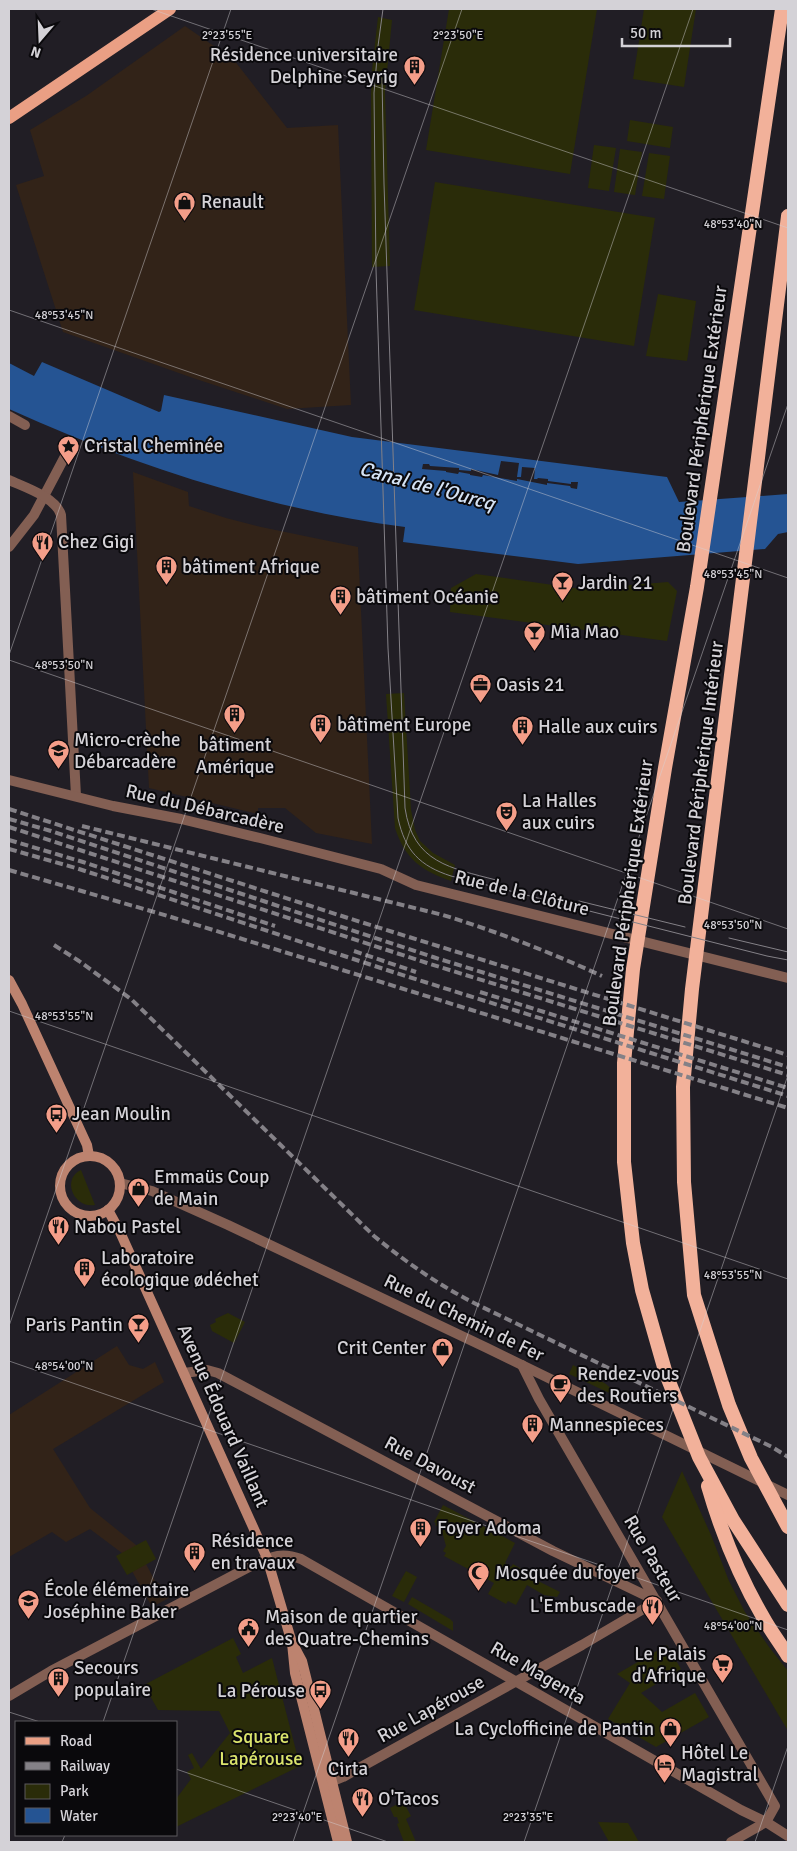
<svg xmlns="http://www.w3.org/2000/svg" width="797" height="1851" font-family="Signika,sans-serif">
  <rect width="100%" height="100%" fill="#211e25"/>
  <g fill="#322318">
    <path d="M185,26L234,60L287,128L338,125L351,405L287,409L193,378L63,332L16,185L44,176L30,130L86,96Z"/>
    <path d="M133,472L188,492L189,506L226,518L261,527L358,547L372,844L316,833L285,808H258V814L149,788Z"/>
    <path d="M117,1346L129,1365L143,1369L155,1362L164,1382L53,1449L90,1508L136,1545L155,1581L160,1584L169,1598L152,1607L122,1553L90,1529L66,1542L52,1532L9,1557V1415Z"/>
  </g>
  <g fill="#2a2c09">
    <path d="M449,9H597L570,174L426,150Z"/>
    <path d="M644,9H696L684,87L633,79Z"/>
    <path d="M378,17L392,20L385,92L390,266L372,267L371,94L372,70Z"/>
    <path d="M630,120L673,127L670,148L627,141Z"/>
    <path d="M594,145L616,148L609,191L588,188Z"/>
    <path d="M620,149L642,152L635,195L614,192Z"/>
    <path d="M649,153L670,156L664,199L642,196Z"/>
    <path d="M435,182L655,218L634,346L414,310Z"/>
    <path d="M658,294L696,301L687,361L646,356Z"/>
    <path d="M476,574L581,589L668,582L677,591L667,641L450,612L451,588Z"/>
    <path d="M404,693L411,810L415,830L420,841L433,853L455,865L451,881C422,871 405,859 395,828L386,694Z"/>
    <path d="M81,1170L95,1205C74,1209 61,1179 81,1170Z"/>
    <path d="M228,1313L245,1322L234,1343L212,1331L210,1325L216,1322L215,1319Z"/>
    <path d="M573,1365L606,1384L622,1399L569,1374Z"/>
    <path d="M682,1471L711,1535L729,1581L745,1612L769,1647L788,1671V1731L662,1517Z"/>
    <path d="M443,1505L515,1543L505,1563L511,1567L513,1564L525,1571L524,1574L560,1592L557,1597L544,1595L527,1585L516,1605L508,1601L506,1604L488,1594L494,1583L444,1556L446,1553L443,1551L446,1546L441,1528L435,1525L436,1523L434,1522Z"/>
    <path d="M146,1540L156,1559L127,1575L116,1556Z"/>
    <path d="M406,1571L417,1577L404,1602L392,1596Z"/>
    <path d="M412,1597L450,1619L453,1622V1631L408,1604Z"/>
    <path d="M233,1638L241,1654L236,1657L243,1673L272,1658L300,1766L176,1827V1799L191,1779L187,1772L194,1768L188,1755L192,1753L201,1769L230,1733L219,1711L158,1710L144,1685Z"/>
    <path d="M667,1645L681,1669L641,1693L662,1712L695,1693L709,1717L656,1747L608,1719L630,1683L617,1674Z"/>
    <path d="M403,1801L411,1816L406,1819L416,1842H404L397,1824L399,1823L397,1817H394L390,1808Z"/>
    <path d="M598,1822L628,1823L639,1842H609Z"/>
  </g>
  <path fill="#255493" d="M42,362L159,412L161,411L164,395L352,437L667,477L679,502L788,494V532L778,534L765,549L578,564L403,542L405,527C267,509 135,466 9,409V363L34,376Z"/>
  <path fill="#211e25" d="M501,461L519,463L517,477H521L522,467L535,468L534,479H537L538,478L548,479V481L571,484V482H578L577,489L571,488L570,486L547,483V485L517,479V481L483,475L482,477L470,475V474L459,472L458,474L446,472V471L422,469L423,464H429L430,466L459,468V470L471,471V469L498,475Z"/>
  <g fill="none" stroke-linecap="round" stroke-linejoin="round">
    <g stroke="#835f53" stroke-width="10">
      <path d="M9,416L25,425"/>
      <path d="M9,547L34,515L72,443"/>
      <path d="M766,1822L788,1836"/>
    </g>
    <g stroke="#835f53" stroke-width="10">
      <path d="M9,480C24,487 56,497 61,515L76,796"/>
      <path d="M9,780L113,806L181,819L260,838L381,869L416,885L788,978"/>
      <path d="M120,1183L152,1191L228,1225L487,1348L788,1495"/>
      <path d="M522,1365L539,1399L775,1806L766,1822L731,1842"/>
      <path d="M184,1373L207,1370L218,1373L553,1551L657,1601"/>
      <path d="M9,1696L51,1671L255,1564C273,1556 282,1552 301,1559L741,1810L766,1822"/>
      <path d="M326,1784L343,1777L582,1645L657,1601"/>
    </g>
    <g stroke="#bd836f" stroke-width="10">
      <path d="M9,980L22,1004L87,1145L89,1156"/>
      <circle cx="90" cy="1186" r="30"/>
      <path d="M108,1210L120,1232L267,1558L292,1643L295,1673L338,1842"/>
      <path d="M294,1646L302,1661L347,1842"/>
    </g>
    <path stroke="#ea9f84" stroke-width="12" d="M9,118L170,9"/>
    <g stroke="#f2b19a" stroke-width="14">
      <path d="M782,9L697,587L665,768L633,969L624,1063V1162L633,1243L642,1290L666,1374L699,1457L733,1520L788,1605"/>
      <path d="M788,216L692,989L683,1087L684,1182L694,1295L729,1405L751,1458L788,1527"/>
      <path d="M708,1486C721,1531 739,1576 763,1617C770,1630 780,1643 788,1656"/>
    </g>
    <g stroke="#848187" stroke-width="1">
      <path d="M383,9L378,46L374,93L376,269L388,648L398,818C405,851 420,866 451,876L767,956L788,960"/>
      <path d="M382,78L384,184L405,808C413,863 451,868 496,880"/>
      <path d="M579,901L685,927"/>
      <path d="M729,938L788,952"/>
    </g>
    <g stroke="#848187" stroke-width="4" stroke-dasharray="8 4" stroke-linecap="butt">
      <path d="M9,809L348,918L788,1055"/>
      <path d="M9,819L51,831L433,957L788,1067"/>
      <path d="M82,826L443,915C498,932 550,952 602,976"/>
      <path d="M9,827L427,963L788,1075"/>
      <path d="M9,840L83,862L275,926"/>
      <path d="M9,849L76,868L393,972L788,1096"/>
      <path d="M9,870L168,916L788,1108"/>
      <path d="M54,945L79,961L131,999L374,1236C407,1263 440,1286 478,1305L772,1447L788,1457"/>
      <path d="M354,951L416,972"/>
      <path d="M480,992L788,1088"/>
    </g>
  </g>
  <path fill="none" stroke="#d4d2d7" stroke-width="1" stroke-opacity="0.45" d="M151,9L788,228M9,310L788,578M9,655L231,9M9,660L788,929M9,1011L788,1279M9,1326L462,9M9,1361L788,1630M9,1712L40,1722M103,1722L693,9M176,1769L388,1842M62,1842L65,1835M293,1842L788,404M524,1842L788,1075M755,1842L788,1746"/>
  <defs>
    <symbol id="building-pin" viewBox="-11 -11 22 30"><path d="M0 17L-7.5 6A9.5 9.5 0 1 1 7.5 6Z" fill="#f49e89" stroke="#0a090c"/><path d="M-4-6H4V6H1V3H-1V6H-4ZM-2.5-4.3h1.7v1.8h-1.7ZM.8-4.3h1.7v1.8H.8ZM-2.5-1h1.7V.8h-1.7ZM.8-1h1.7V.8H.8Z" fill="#111"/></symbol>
    <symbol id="shop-pin" viewBox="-11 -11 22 30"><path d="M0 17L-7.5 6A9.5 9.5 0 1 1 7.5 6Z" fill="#f49e89" stroke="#0a090c"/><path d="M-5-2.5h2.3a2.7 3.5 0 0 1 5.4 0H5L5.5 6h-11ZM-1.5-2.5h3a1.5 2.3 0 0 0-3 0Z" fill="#111"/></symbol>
    <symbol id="sight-pin" viewBox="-11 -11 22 30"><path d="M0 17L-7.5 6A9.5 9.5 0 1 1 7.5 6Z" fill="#f49e89" stroke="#0a090c"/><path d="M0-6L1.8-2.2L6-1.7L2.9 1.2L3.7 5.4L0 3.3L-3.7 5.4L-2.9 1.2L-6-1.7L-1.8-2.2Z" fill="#111"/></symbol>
    <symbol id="restaurant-pin" viewBox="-11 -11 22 30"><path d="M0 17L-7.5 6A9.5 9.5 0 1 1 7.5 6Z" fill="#f49e89" stroke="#0a090c"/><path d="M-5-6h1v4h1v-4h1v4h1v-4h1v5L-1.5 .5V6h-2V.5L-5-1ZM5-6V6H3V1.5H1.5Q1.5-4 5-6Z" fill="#111"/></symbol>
    <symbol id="bar-pin" viewBox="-11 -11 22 30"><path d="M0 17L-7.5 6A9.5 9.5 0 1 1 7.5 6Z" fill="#f49e89" stroke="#0a090c"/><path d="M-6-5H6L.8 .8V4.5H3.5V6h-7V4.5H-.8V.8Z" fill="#111"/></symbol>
    <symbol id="office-pin" viewBox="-11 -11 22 30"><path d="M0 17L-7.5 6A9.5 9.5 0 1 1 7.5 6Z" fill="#f49e89" stroke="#0a090c"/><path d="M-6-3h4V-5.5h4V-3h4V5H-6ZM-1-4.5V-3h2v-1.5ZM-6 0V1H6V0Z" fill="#111"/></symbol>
    <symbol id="school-pin" viewBox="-11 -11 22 30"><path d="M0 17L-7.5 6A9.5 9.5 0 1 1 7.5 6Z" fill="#f49e89" stroke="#0a090c"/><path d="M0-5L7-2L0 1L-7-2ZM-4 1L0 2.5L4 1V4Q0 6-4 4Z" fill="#111"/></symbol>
    <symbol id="theatre-pin" viewBox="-11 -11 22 30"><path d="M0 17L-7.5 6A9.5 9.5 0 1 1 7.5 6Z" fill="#f49e89" stroke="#0a090c"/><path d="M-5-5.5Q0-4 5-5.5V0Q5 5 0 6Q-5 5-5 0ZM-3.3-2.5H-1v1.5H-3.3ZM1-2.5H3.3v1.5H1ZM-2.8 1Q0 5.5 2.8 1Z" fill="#111"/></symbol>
    <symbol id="bus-pin" viewBox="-11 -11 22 30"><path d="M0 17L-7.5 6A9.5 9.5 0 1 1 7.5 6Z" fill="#f49e89" stroke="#0a090c"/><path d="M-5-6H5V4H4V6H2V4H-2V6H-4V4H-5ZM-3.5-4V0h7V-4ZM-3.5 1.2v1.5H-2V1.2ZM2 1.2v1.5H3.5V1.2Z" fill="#111"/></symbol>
    <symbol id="cafe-pin" viewBox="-11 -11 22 30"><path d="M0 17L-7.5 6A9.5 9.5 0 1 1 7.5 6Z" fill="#f49e89" stroke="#0a090c"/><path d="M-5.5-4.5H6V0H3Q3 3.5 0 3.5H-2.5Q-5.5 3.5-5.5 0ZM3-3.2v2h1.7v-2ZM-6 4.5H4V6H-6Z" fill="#111"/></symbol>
    <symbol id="mosque-pin" viewBox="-11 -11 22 30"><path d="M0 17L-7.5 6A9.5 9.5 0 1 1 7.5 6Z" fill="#f49e89" stroke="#0a090c"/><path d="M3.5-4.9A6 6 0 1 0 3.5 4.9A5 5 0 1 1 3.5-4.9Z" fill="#111"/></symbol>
    <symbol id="civic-pin" viewBox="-11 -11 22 30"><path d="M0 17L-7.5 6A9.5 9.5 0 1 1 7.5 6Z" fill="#f49e89" stroke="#0a090c"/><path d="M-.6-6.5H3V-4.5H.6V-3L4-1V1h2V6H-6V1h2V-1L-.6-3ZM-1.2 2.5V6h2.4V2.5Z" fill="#111"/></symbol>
    <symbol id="supermarket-pin" viewBox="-11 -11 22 30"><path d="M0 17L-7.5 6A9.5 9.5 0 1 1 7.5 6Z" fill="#f49e89" stroke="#0a090c"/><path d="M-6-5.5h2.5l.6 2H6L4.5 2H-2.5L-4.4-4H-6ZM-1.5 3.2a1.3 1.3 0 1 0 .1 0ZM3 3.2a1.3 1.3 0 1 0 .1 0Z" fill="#111"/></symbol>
    <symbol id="hotel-pin" viewBox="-11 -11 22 30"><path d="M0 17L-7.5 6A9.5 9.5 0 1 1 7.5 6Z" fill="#f49e89" stroke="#0a090c"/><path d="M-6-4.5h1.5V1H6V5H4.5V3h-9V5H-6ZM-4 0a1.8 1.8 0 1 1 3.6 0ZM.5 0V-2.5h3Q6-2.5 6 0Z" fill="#111"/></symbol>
  </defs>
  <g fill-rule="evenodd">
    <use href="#building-pin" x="402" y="54" width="25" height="34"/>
    <use href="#shop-pin" x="172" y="190" width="25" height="34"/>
    <use href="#sight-pin" x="56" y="434" width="25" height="34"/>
    <use href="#restaurant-pin" x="30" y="530" width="25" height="34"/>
    <use href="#building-pin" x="154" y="554" width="25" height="34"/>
    <use href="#bar-pin" x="550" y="570" width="25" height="34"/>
    <use href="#building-pin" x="328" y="584" width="25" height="34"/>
    <use href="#bar-pin" x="522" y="620" width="25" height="34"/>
    <use href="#office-pin" x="468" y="672" width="25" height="34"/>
    <use href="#building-pin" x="222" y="702" width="25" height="34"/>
    <use href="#building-pin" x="308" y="712" width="25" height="34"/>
    <use href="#building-pin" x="510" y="714" width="25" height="34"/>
    <use href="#school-pin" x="46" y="738" width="25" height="34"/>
    <use href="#theatre-pin" x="494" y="800" width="25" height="34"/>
    <use href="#bus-pin" x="44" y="1102" width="25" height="34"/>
    <use href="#shop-pin" x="126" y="1176" width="25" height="34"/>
    <use href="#restaurant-pin" x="46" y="1214" width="25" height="34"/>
    <use href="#building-pin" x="72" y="1256" width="25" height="34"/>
    <use href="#bar-pin" x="126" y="1312" width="25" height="34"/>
    <use href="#shop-pin" x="430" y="1336" width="25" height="34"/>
    <use href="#cafe-pin" x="548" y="1372" width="25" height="34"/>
    <use href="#building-pin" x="520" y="1412" width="25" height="34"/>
    <use href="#building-pin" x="408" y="1516" width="25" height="34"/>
    <use href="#building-pin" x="182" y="1540" width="25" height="34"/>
    <use href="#mosque-pin" x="466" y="1560" width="25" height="34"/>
    <use href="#school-pin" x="16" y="1588" width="25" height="34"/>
    <use href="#restaurant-pin" x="640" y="1594" width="25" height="34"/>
    <use href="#civic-pin" x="236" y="1616" width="25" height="34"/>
    <use href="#supermarket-pin" x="710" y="1652" width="25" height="34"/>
    <use href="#building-pin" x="46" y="1666" width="25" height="34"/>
    <use href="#bus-pin" x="308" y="1678" width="25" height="34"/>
    <use href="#shop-pin" x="658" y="1716" width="25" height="34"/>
    <use href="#restaurant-pin" x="336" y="1726" width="25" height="34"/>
    <use href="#hotel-pin" x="652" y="1752" width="25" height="34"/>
    <use href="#restaurant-pin" x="350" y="1786" width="25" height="34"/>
  </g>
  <g text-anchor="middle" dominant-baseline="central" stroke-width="4" stroke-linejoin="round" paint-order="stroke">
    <g font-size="19" fill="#d4d2d7" stroke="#0a090c" text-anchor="start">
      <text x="398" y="55" text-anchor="end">Résidence universitaire<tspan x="398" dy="22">Delphine Seyrig</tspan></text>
      <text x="201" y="202">Renault</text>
      <text x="84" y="446">Cristal Cheminée</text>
      <text x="58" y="542">Chez Gigi</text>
      <text x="182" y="567">bâtiment Afrique</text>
      <text x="578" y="583">Jardin 21</text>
      <text x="356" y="597">bâtiment Océanie</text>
      <text x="550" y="632">Mia Mao</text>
      <text x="496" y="685">Oasis 21</text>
      <text x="337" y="725">bâtiment Europe</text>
      <text x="538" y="727">Halle aux cuirs</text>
      <text x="74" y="740">Micro-crèche<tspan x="74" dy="22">Débarcadère</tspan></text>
      <text x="235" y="745" text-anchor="middle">bâtiment<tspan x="235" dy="22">Amérique</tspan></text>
      <text x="522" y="801">La Halles<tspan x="522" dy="22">aux cuirs</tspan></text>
      <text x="72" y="1114">Jean Moulin</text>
      <text x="154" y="1177">Emmaüs Coup<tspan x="154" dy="22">de Main</tspan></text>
      <text x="74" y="1227">Nabou Pastel</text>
      <text x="101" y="1258">Laboratoire<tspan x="101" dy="22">écologique ødéchet</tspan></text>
      <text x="123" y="1325" text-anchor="end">Paris Pantin</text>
      <text x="426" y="1348" text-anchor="end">Crit Center</text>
      <text x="577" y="1374">Rendez-vous<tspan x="577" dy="22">des Routiers</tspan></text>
      <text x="549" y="1425">Mannespieces</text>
      <text x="437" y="1528">Foyer Adoma</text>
      <text x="211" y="1541">Résidence<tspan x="211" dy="22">en travaux</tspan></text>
      <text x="495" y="1573">Mosquée du foyer</text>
      <text x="44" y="1590">École élémentaire<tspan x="44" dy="22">Joséphine Baker</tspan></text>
      <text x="636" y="1606" text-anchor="end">L'Embuscade</text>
      <text x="265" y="1617">Maison de quartier<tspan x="265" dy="22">des Quatre-Chemins</tspan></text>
      <text x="706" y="1654" text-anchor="end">Le Palais<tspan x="706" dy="22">d'Afrique</tspan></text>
      <text x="74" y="1668">Secours<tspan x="74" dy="22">populaire</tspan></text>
      <text x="305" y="1691" text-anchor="end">La Pérouse</text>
      <text x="654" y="1729" text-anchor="end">La Cyclofficine de Pantin</text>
      <text x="681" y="1753">Hôtel Le<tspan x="681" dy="22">Magistral</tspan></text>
      <text x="348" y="1769" text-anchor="middle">Cirta</text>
      <text x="378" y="1799">O'Tacos</text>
    </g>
    <g font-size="19" fill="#d4d2d7" stroke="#0a090c">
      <text transform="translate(702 419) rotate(-82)">Boulevard Périphérique Extérieur</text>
      <text transform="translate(701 773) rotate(-83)">Boulevard Périphérique Intérieur</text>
      <text transform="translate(205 809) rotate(13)">Rue du Débarcadère</text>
      <text transform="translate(522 893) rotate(14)">Rue de la Clôture</text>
      <text transform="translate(628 893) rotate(-82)">Boulevard Périphérique Extérieur</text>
      <text transform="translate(464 1318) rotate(26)">Rue du Chemin de Fer</text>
      <text transform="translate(223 1416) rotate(66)">Avenue Édouard Vaillant</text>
      <text transform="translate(430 1465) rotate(28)">Rue Davoust</text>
      <text transform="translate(653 1559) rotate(60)">Rue Pasteur</text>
      <text transform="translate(538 1673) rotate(30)">Rue Magenta</text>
      <text transform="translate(431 1709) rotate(-29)">Rue Lapérouse</text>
    </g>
    <g font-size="19" fill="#dbe46c" stroke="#0a090c">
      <text x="261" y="1737">Square<tspan x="261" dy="22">Lapérouse</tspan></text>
    </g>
    <g font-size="20" font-style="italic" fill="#d5e3f5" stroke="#0a090c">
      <text transform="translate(427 486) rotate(15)">Canal de l'Ourcq</text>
    </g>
  </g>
  <g font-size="12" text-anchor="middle" fill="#d4d2d7" stroke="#0a090c" stroke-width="4" stroke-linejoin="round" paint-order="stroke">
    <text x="227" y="39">2°23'55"E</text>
    <text x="458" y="39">2°23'50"E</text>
    <text x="733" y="228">48°53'40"N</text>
    <text x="64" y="319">48°53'45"N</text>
    <text x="733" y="578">48°53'45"N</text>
    <text x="64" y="669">48°53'50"N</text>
    <text x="733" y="929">48°53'50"N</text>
    <text x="64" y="1020">48°53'55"N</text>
    <text x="733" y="1279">48°53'55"N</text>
    <text x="64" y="1370">48°54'00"N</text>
    <text x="733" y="1630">48°54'00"N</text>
    <text x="297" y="1821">2°23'40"E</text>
    <text x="528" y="1821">2°23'35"E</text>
  </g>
  <rect width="797" height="1851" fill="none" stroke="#d4d2d7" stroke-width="20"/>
  <rect x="15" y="1721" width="162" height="115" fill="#0a090c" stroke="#5b595d"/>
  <rect x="25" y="1737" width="25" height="8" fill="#ea9f84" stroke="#5b595d"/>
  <text x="60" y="1746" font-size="15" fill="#d4d2d7">Road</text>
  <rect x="25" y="1762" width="25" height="8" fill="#848187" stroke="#5b595d"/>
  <text x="60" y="1771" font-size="15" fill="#d4d2d7">Railway</text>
  <rect x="25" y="1784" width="25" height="15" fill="#2a2c09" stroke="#5b595d"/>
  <text x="60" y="1796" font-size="15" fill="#d4d2d7">Park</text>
  <rect x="25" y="1808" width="25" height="15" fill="#255493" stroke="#5b595d"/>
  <text x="60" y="1821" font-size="15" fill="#d4d2d7">Water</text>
  <g transform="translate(40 40) rotate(199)" stroke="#0a090c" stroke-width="4" paint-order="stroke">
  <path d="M0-4L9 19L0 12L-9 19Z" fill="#d4d2d7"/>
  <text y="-8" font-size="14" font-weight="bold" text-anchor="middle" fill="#d4d2d7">N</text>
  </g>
  <path d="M622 38v8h108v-8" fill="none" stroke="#d4d2d7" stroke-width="2.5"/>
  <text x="630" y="38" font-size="15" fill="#d4d2d7" stroke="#0a090c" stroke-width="4" paint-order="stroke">50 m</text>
</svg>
